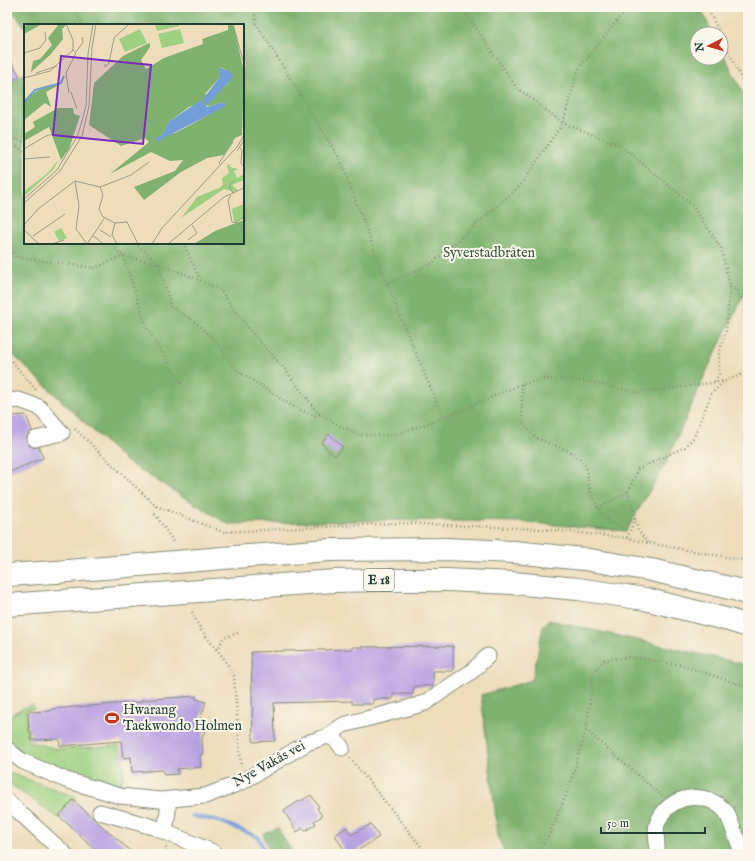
<svg xmlns="http://www.w3.org/2000/svg" width="755" height="861" font-family="'IM FELL English',serif">
  <rect width="100%" height="100%" fill="#fbf7ec"/>
  <filter id="ink" filterUnits="userSpaceOnUse"><feTurbulence type="fractalNoise" baseFrequency=".025" numOctaves="2"/><feDisplacementMap in="SourceGraphic" scale="8" xChannelSelector="R" yChannelSelector="G"/><feConvolveMatrix kernelMatrix="1 2 1 2 8 2 1 2 1" color-interpolation-filters="sRGB"/></filter>
  <filter id="wash" filterUnits="userSpaceOnUse"><feTurbulence type="fractalNoise" baseFrequency=".012" numOctaves="4" result="noise"/><feDisplacementMap in="SourceGraphic" scale="16" xChannelSelector="R" yChannelSelector="G"/><feGaussianBlur stdDeviation="0.9" result="paint"/><feColorMatrix in="noise" values="0 0 0 0 0 0 0 0 0 0 0 0 0 0 0 0 0 1.4 0 .05"/><feComposite in="paint" operator="in"/></filter>
  <g filter="url(#wash)">
    <rect width="100%" height="100%" fill="#edddbb"/>
    <g fill="#9dd080" stroke="#5e865a">
      <path d="M31,705H33L34,709L26,710L29,742L58,749L119,746C122,759 129,779 116,789L40,764L7,743V719C14,712 22,708 31,705Z"/>
      <path d="M7,772L37,783L76,797L60,819L7,782Z"/>
    </g>
    <g fill="#7eb26e" stroke="#4e7851">
      <path d="M9,7H700L713,34H697V58H721V49L748,103V287L707,370L666,463L626,531L521,522L400,520L228,524L125,461L7,349V85L25,73V243H243V25H25V27Z"/>
      <path d="M548,620L748,665V854H505L498,836L481,695L532,680L543,627Z"/>
      <path d="M278,828L293,854H270L263,834Z"/>
    </g>
    <g fill="none" stroke-linecap="round" stroke-linejoin="round">
      <path stroke="#729fda" stroke-width="4" d="M193,816L219,821L258,837L266,854"/>
    </g>
    <g id="blocks">
      <g fill="#b79fe1">
        <path d="M7,55L20,76L7,84Z"/>
        <path d="M26,415L32,431L29,433L27,436L26,441L29,445L32,447H39L43,458L7,473V416Z"/>
        <path d="M329,434L343,447L335,456L321,443Z"/>
        <path d="M453,646V671H433V686H414L413,694H393V699H373V704H352V701L274,703L275,741L253,742L251,652L352,649V647Z"/>
        <path d="M196,696V699L206,702L200,720L208,722L202,739L203,754L200,755L201,767L177,769L178,774L164,775L163,770L132,772L131,757L123,758L121,741L60,746L59,739L31,740V732H29L28,712L51,711V709L141,702V700Z"/>
        <path d="M311,795L319,807L317,808L322,816L314,821L316,824L305,831L303,828L297,832L284,811L299,801V802Z"/>
        <path d="M73,800L94,819L134,854H100L59,816Z"/>
        <path d="M371,824L379,837L352,854H347L335,835L347,827L351,835Z"/>
      </g>
    </g>
  </g>
  <g filter="url(#ink)">
    <use href="#blocks" fill-opacity="0" stroke="#868d78" stroke-width="1"/>
    <g fill="none" stroke-linecap="round" stroke-linejoin="round">
      <defs>
        <g id="minor">
          <path d="M7,401L19,400L39,407L62,433L35,439"/>
          <path d="M328,736L343,725L408,708L425,703L471,672L488,656"/>
          <path d="M7,749L22,761L66,780L120,796L160,800L205,796L221,790L242,782L307,743L328,736L336,740L342,748"/>
          <path d="M168,800V811L165,832L213,852"/>
          <path d="M7,801L65,854"/>
          <path d="M100,812L153,827L165,832"/>
          <path d="M657,848C657,840 655,831 657,824C668,793 708,789 727,813L743,854"/>
        </g>
        <g id="highway">
          <path d="M7,575L56,572L235,557L330,550L445,549L514,552L584,559L651,570L734,589L748,594"/>
          <path d="M7,605L335,581L385,580H446L512,583L578,589L645,599L729,620L748,626"/>
        </g>
      </defs>
      <use href="#minor" stroke="#868d78" stroke-width="17"/>
      <use href="#highway" stroke="#868d78" stroke-width="24"/>
      <g stroke="#868d78" stroke-width="2.5" stroke-dasharray="1 3" stroke-linecap="butt">
        <path d="M73,7L83,25"/>
        <path d="M254,7L256,23L341,161L387,284L443,418"/>
        <path d="M636,7L619,18L578,70L563,123L620,145L692,205L721,248L730,287L726,331L719,353V374L715,382"/>
        <path d="M707,7L720,34"/>
        <path d="M721,36L748,92"/>
        <path d="M7,137L25,142"/>
        <path d="M7,139L25,153"/>
        <path d="M110,243L123,256L159,264L200,280L220,290L253,334L288,373L317,412L337,424L359,435H395L443,418L522,384L547,379L585,381L636,392L669,389L725,381L748,372"/>
        <path d="M135,243L159,264L171,307L194,321L215,340L235,369L292,406L314,416L320,414"/>
        <path d="M183,243L200,279"/>
        <path d="M7,247L16,257L94,268L123,256L147,328L182,385"/>
        <path d="M387,284L431,264L519,187L563,123L516,87L462,7"/>
        <path d="M730,287L736,290L745,305L748,313"/>
        <path d="M7,355L36,390"/>
        <path d="M522,384V422L536,438L574,453L586,466L590,491L598,508L609,523L623,527L635,519"/>
        <path d="M75,429L156,506L223,532L399,523L542,529L627,538L648,543L748,561"/>
        <path d="M156,506L155,514L171,538L174,544"/>
        <path d="M598,508L628,492"/>
        <path d="M627,538L635,519"/>
        <path d="M648,543L638,530L628,492L638,469L685,447L694,437L711,394L724,381"/>
        <path d="M192,612L201,630L225,660L234,676L241,767"/>
        <path d="M216,649L219,647L223,638L240,632"/>
        <path d="M586,730L662,796"/>
        <path d="M350,758L427,854"/>
        <path d="M166,847V854"/>
        <path d="M537,854L550,833L569,788L586,730L593,674L604,660L630,657L680,665L748,687"/>
      </g>
      <use href="#minor" stroke="#fff" stroke-width="15"/>
      <use href="#highway" stroke="#fff" stroke-width="22"/>
    </g>
  </g>
  <defs>
    <symbol id="stadium-bare" viewBox="-9 -9 18 18"><path d="M0-5a6.5 5 0 1 0 0 10a6.5 5 0 1 0 0-10ZM-3.5-1.8h7v3.6h-7Z" fill="#c8321e" stroke="#fbf7ec" stroke-width="2.5" paint-order="stroke"/></symbol>
  </defs>
  <g fill-rule="evenodd">
    <use href="#stadium-bare" x="102" y="708" width="20" height="20"/>
  </g>
  <g text-anchor="middle" dominant-baseline="central" stroke-width="4" stroke-linejoin="round" paint-order="stroke">
    <rect fill="#fbf7ec" stroke="#61756b" stroke-width="1" x="364" y="569" width="30" height="22" rx="3"/>
    <g font-size="13" font-weight="bold" fill="#1f3d34">
      <text x="379" y="580">E 18</text>
    </g>
    <g font-size="14" fill="#385a43" stroke="#fbf7ec">
      <text x="489" y="253">Syverstadbråten</text>
    </g>
    <g font-size="14" fill="#1f3d34" stroke="#fbf7ec" text-anchor="start">
      <text x="123" y="710">Hwarang<tspan x="123" dy="16">Taekwondo Holmen</tspan></text>
    </g>
    <g font-size="14" fill="#1f3d34" stroke="#fbf7ec">
      <text transform="translate(269 764) rotate(-29)">Nye Vakås vei</text>
    </g>
  </g>
  <g transform="translate(24 24)">
    <rect width="220" height="220" fill="#edddbb"/>
    <path d="M131,0H155V2L133,7ZM116,5L123,19L101,28L95,15ZM156,5L160,19L138,24L134,10ZM35,135L29,146L0,172V167L24,149ZM205,139L206,143L214,145L210,147L213,154L220,150V156L208,161L214,166L210,168L200,165L157,194L173,173L195,164L199,161L198,154L205,149L203,142ZM220,180V194L210,199L208,185ZM37,204L43,214L35,217L30,208Z" fill="#9dd080"/>
    <path d="M4,0H18L0,10V3ZM35,0L42,1L38,5L39,15L26,31L7,48L9,37L16,35L28,21L24,14ZM204,0H207L210,3L220,48L218,111L211,114L200,131L183,134L157,148L120,176L110,163L151,147L159,136L146,137L127,128L86,150L125,118L121,114L97,122L65,101L70,59L99,32L123,20L126,19V23L117,36L122,45L140,34L179,20L178,15L204,6ZM196,43L202,46L204,59L188,73L181,70L196,53ZM200,78L201,81L172,98L151,109L143,111L132,113L137,112L146,97L165,83L173,80L186,82ZM37,60L22,68L27,83L21,79L0,96V77L6,71L20,63ZM34,84H49L50,90L56,92L45,125L37,136L25,103L0,117V110L11,103L9,98ZM220,196V220H170L191,207Z" fill="#7eb26e" fill-rule="evenodd"/>
    <path d="M195,43L206,48L209,53L183,81L179,75L196,53ZM177,76L183,83L200,78L202,82L132,118V113L137,112L146,97Z" fill="#729fda"/>
    <path fill="none" stroke="#729fda" stroke-width="2" d="M0,78L11,66L37,59L40,52"/>
    <path fill="none" stroke="#9b9d85" stroke-width="1" d="M42,0L49,16V26L52,29L42,49L45,69M209,0L220,40M52,28L59,18L58,13M0,29L16,24L22,16L21,8M81,40V43L85,39L90,14L105,0M12,49L33,42M0,54L26,47L49,26M47,68L53,85M215,123L218,126L217,139L220,143M0,125L22,112L35,108L36,103L31,101M213,127L220,116M0,135L26,133M197,141L195,139L209,118M51,157L55,182L52,205L63,220M76,163L107,151L125,138M209,169L205,162L211,156M207,171L204,176L208,198L211,199L220,193M0,175L33,146L54,111L62,82L64,30L69,0M0,179L36,147L58,112L65,82L68,24L72,0M91,199L88,211L93,220M0,201L14,185L51,157L76,163L79,171L75,185L79,193L91,199L103,198L114,220M0,206L15,220M76,206L87,213M9,212L41,190M69,212L80,220M164,216L173,209L168,201M28,220L40,216M63,220L80,195M128,220L138,204L213,123L220,111M144,220L200,173L220,164"/>
    <path fill="#7b2cbf" fill-opacity="0.15" stroke="#7b2cbf" stroke-width="2" d="M37,32L127,41L119,120L29,111Z"/>
    <rect width="220" height="220" fill="none" stroke="#1f3d34" stroke-width="2"/>
  </g>
  <rect width="755" height="861" fill="none" stroke="#fbf7ec" stroke-width="24"/>
  <g transform="translate(709 46) rotate(264)"><circle r="19" fill="#fbf7ec" stroke="#a3ada2"/>
  <path d="M0-3L7 15L0 10L-7 15Z" fill="#c8321e"/>
  <text y="-6" font-size="11" font-weight="bold" text-anchor="middle" fill="#1f3d34">N</text>
  </g>
  <path d="M601 827v6h104v-6" fill="none" stroke="#1f3d34" stroke-width="2"/>
  <text x="607" y="827" font-size="12" fill="#1f3d34" stroke="#fbf7ec" stroke-width="3" paint-order="stroke">50 m</text>
</svg>
